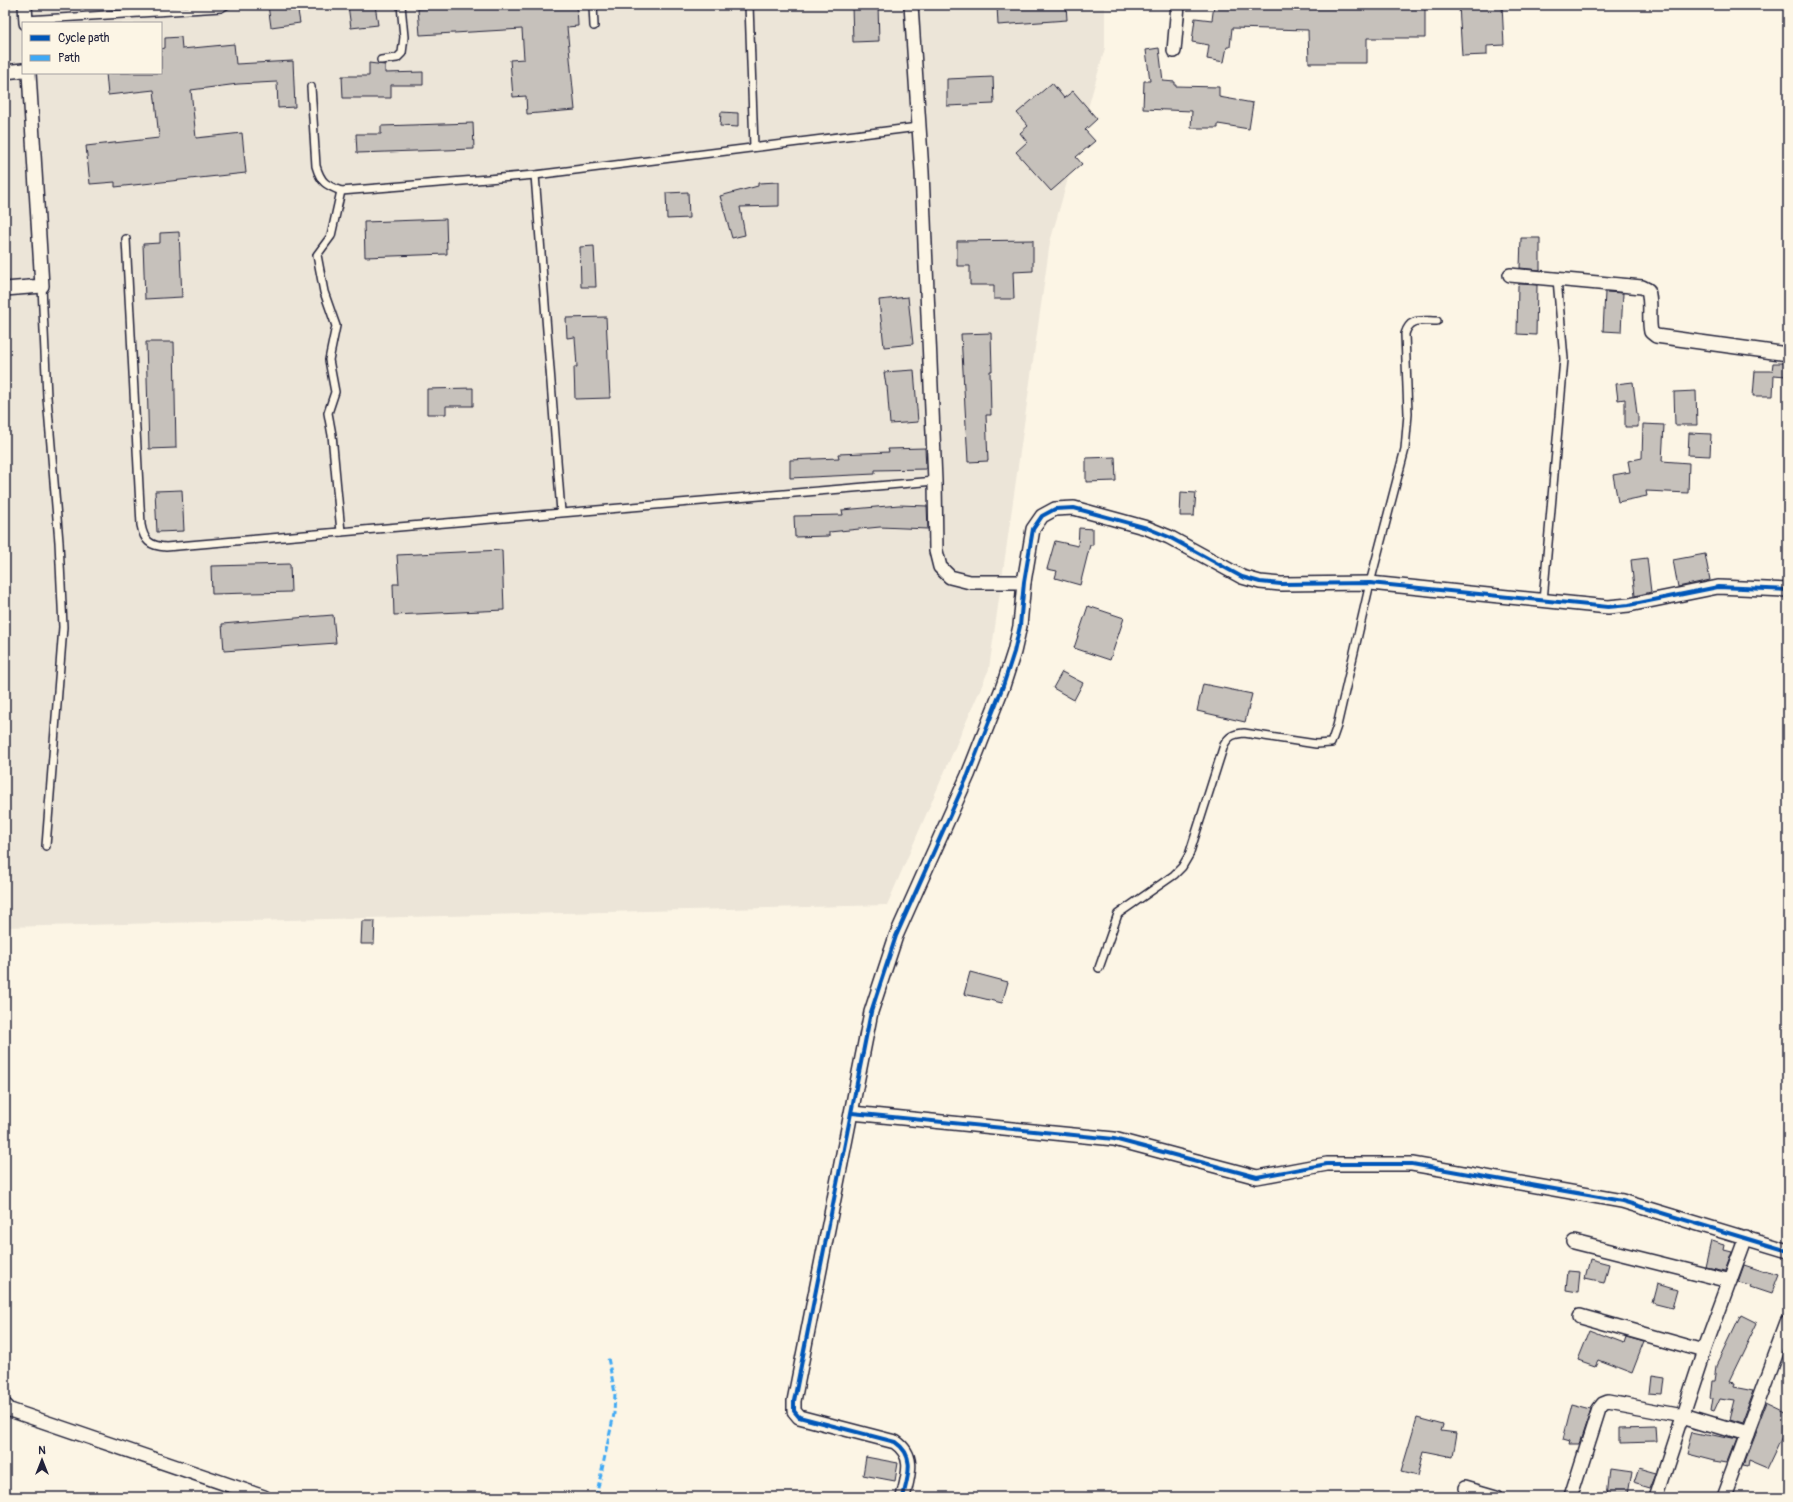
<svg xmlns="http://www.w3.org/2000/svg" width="1793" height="1502" font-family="Pangolin,sans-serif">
  <rect width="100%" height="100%" fill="#fcf5e5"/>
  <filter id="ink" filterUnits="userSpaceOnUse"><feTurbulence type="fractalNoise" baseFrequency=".025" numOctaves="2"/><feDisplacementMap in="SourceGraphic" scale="8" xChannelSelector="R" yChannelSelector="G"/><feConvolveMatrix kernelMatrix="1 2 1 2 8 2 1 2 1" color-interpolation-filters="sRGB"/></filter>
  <g filter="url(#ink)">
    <path fill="#ece5d8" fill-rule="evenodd" d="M5,5H1105V48L1050,242L989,669L887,905L5,927ZM23,23H161V73H23Z"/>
    <g fill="#c6c1bb" stroke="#22223b">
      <path d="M268,5H297L300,23L271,27Z"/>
      <path d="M348,5H375L378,25L351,28Z"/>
      <path d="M487,5H577L578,26L567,27L575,110L527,114L526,96L513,97L510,60L524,59L522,29L420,35L418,9Z"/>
      <path d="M997,5H1066L1067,20L998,25Z"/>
      <path d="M1214,5L1300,8V5L1425,6V38H1367V63H1309L1308,30L1232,28L1230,47H1227L1224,62L1207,59L1209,45L1192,42L1195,18L1212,20Z"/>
      <path d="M1459,5H1502L1504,45L1487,46V55L1462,56Z"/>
      <path d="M852,6H878L879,41L853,42Z"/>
      <path d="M181,37L182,49L234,44L236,64L293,61L295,107L278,108L277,82L238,84L191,90L196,138L242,133L246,173L115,187V182L90,184L86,146L159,138L154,90L108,95L106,73H161V49L165,48V38Z"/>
      <path d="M1159,48L1163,81L1175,82V86L1219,87V97L1253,103L1249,129L1218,124V128H1191L1192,111L1143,109L1144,81H1150L1146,50Z"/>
      <path d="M369,63L385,65V73L423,72V85H391V98H343L342,76H369Z"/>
      <path d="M993,77L994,104L947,106V79Z"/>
      <path d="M1052,83L1064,98L1073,91L1097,119L1085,130L1095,141L1076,157L1082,164L1051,191L1016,152L1027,142L1020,133L1028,126L1017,113Z"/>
      <path d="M721,112L738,113V127L720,126Z"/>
      <path d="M473,123L474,149L357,153L356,134H381V126Z"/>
      <path d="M779,182V206L740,207L745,235L732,238L720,196L758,186V183Z"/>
      <path d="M688,192L689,218L667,219L666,193Z"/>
      <path d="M446,219L447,254L365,257L364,222Z"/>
      <path d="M179,232L182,297L145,299L143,244L160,243V233Z"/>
      <path d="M1521,238H1540V270L1520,268Z"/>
      <path d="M1033,240V271L1013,272L1014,299H994V285H970V266H957V241Z"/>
      <path d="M594,246L596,287H581L580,247Z"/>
      <path d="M1520,284L1537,285L1536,335L1517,334L1518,285Z"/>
      <path d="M1605,292L1623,293L1621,332L1603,331Z"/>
      <path d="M908,297L913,344L884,347L879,300Z"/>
      <path d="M606,317L610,398L575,399L574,367H577L575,337L567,338L566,318Z"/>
      <path d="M991,333L992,371H990L991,415H986L988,461L968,462L961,334Z"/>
      <path d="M146,342H174L176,448L149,449Z"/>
      <path d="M1773,363H1787L1786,376L1774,375L1773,396H1753L1755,371H1772Z"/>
      <path d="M914,370L918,422L890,424L887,386H886L884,372Z"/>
      <path d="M1633,382L1637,414H1638V427H1625V399L1618,400L1616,384Z"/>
      <path d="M473,388V406H446V414H427V389Z"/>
      <path d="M1696,391L1697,425H1675L1674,392Z"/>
      <path d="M1643,424L1664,425L1662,461L1689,463L1688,493L1646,491L1647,496L1618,502L1613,475L1630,472L1628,461L1642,458Z"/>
      <path d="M1689,433L1711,434L1710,456L1688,455Z"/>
      <path d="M925,448L926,469L875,470V474L790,478V460L839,458L838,454L889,452L888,449Z"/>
      <path d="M1115,457L1116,481L1086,482V458Z"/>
      <path d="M182,490L184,531L157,532L155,491Z"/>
      <path d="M1181,492L1196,493L1194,516H1180Z"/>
      <path d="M899,505L927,506L928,529L880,527L829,532V536L795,537L794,516L843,515L842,510Z"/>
      <path d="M1079,528L1093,529V545H1090L1080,585L1055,578L1057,571L1047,569L1055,541L1078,546Z"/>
      <path d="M502,550L504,610L394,615L393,584H399L397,555Z"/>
      <path d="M1705,554L1710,580L1678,587L1673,560Z"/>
      <path d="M1647,558L1651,592L1635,596L1631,560Z"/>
      <path d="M290,564L291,592L212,594L211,566Z"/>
      <path d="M1088,606L1124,618L1110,660L1074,648Z"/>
      <path d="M333,615L336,643L224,651L222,624Z"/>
      <path d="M1062,672L1083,683L1074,700L1053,688Z"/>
      <path d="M1203,684L1252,694L1245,722L1197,711Z"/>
      <path d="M362,921H375L374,944H361Z"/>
      <path d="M970,972L1008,982L1002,1003L964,994Z"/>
      <path d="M1711,1241L1725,1245L1724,1250L1732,1252L1725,1271L1705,1267Z"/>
      <path d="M1590,1259L1609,1264L1604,1283L1585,1279Z"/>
      <path d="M1744,1265L1778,1276L1771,1294L1750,1287L1751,1285L1738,1282Z"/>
      <path d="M1568,1271L1580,1272L1578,1292L1566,1290Z"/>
      <path d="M1657,1284L1677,1290L1672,1308L1652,1303Z"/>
      <path d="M1741,1315L1757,1323L1729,1381L1734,1382L1733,1386L1754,1390L1741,1425L1728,1421L1733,1401L1720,1399L1714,1412L1711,1411L1713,1398H1710L1712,1379H1715L1717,1365Z"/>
      <path d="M1590,1330L1624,1343L1626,1337L1644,1342L1632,1373L1598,1360L1595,1366L1578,1360Z"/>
      <path d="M1651,1375L1664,1377L1662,1394L1649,1393Z"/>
      <path d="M1767,1403L1788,1413V1427L1768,1469L1749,1461L1748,1467L1743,1466Z"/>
      <path d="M1572,1404L1591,1409L1579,1445H1569L1570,1442L1563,1440Z"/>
      <path d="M1417,1418L1443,1425L1441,1431L1457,1433L1453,1457L1423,1451L1417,1476L1401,1472Z"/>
      <path d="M1655,1426L1656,1442L1619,1443V1427Z"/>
      <path d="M1694,1431L1736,1440L1727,1463L1715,1461V1459L1688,1452Z"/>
      <path d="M866,1457L898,1463L895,1481L863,1475Z"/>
      <path d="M1638,1468L1656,1473L1650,1488L1633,1483Z"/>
      <path d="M1609,1469L1630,1472L1626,1497H1606Z"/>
    </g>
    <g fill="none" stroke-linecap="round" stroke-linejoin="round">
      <defs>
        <g id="service">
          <path d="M593,5L594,26"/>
          <path d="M749,5L754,147"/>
          <path d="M26,20L221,8L226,5"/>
          <path d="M381,60L397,58L402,53L404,37L401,5"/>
          <path d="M311,87L316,166C321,183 326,185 341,191L535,175L918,127"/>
          <path d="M535,175L561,512"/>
          <path d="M126,239L141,525C144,541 150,546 166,547L935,481"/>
          <path d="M42,286L47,397L59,542L63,627L46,846"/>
          <path d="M341,532L332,435L328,413L335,392L329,360L336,326L324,292L317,255L331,236L341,191"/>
          <path d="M1543,601L1564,359L1557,279"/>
          <path d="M1099,968L1118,914L1174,875L1182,867L1189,855L1224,745C1229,736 1233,734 1244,733L1316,744L1331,743L1337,726L1370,583L1405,449L1408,414L1405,334C1410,317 1422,321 1437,321"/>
        </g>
        <g id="minor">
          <path d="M25,5L26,23"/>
          <path d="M911,5L922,172L935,481L936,551L940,567L950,577L970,582H1024"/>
          <path d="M1174,51L1178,5"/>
          <path d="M5,72L23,70"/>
          <path d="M1510,275L1642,287L1648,290C1652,304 1648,318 1651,332L1656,336L1788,354"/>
          <path d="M5,289L42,286L29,73"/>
          <path d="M852,1113L1114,1139L1257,1177L1327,1164H1412L1622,1201L1788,1251"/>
          <path d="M1574,1242L1730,1281"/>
          <path d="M1580,1316L1704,1351"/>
          <path d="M5,1405L10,1410L264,1497"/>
          <path d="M1465,1488L1496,1497"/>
          <path d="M903,1497C908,1476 916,1456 895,1442L799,1417L794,1411V1401L871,1012L896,936L968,775L1003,686L1014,652L1020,626L1024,582L1033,529L1042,516L1055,509L1074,508L1147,528L1169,537L1242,577L1260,582L1281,584L1370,583L1608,607L1629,605L1718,587L1788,590"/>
          <path d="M1571,1497L1599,1409L1603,1404L1608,1402L1683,1416L1746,1435"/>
          <path d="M1656,1497L1704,1351L1746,1237"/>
          <path d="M1723,1497L1788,1322"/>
        </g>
      </defs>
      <use href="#service" stroke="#22223b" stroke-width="10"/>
      <use href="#minor" stroke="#22223b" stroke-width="16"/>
      <use href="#service" stroke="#fcf5e5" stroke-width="7"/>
      <use href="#minor" stroke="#fcf5e5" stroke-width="13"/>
      <path stroke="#3fa9f5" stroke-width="3" stroke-dasharray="6 3" stroke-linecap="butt" d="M596,1497L614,1414L615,1393L608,1358"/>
      <defs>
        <g id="cycleway">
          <path d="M852,1113L1114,1139L1257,1177L1327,1164H1412L1622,1201L1788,1251"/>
          <path d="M903,1497C908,1476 916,1456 895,1442L799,1417L794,1411V1401L871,1012L896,936L968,775L1003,686L1014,652L1020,626L1024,582L1033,529L1042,516L1055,509L1074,508L1147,528L1169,537L1242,577L1260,582L1281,584L1370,583L1608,607L1629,605L1718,587L1788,590"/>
        </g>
      </defs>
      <use href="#cycleway" stroke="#fcf5e5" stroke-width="6"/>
      <use href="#cycleway" stroke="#0057b8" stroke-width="4"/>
    </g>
  </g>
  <rect width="1793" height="1502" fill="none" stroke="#fcf5e5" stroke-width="20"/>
  <rect x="10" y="10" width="1773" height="1482" fill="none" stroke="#22223b" stroke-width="1.5" filter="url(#ink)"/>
  <rect x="22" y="22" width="140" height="52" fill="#fcf5e5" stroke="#a5a1a1"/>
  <rect x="30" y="35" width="20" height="6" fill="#0057b8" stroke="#a5a1a1"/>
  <text x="58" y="42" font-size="12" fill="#22223b">Cycle path</text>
  <rect x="30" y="55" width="20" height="6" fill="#3fa9f5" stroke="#a5a1a1"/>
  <text x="58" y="62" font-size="12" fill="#22223b">Path</text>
  <g transform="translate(42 1460)" stroke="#fcf5e5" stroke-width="3" paint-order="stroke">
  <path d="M0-3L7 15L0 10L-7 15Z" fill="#22223b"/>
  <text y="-6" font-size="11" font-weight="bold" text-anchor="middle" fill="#22223b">N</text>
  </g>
</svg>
